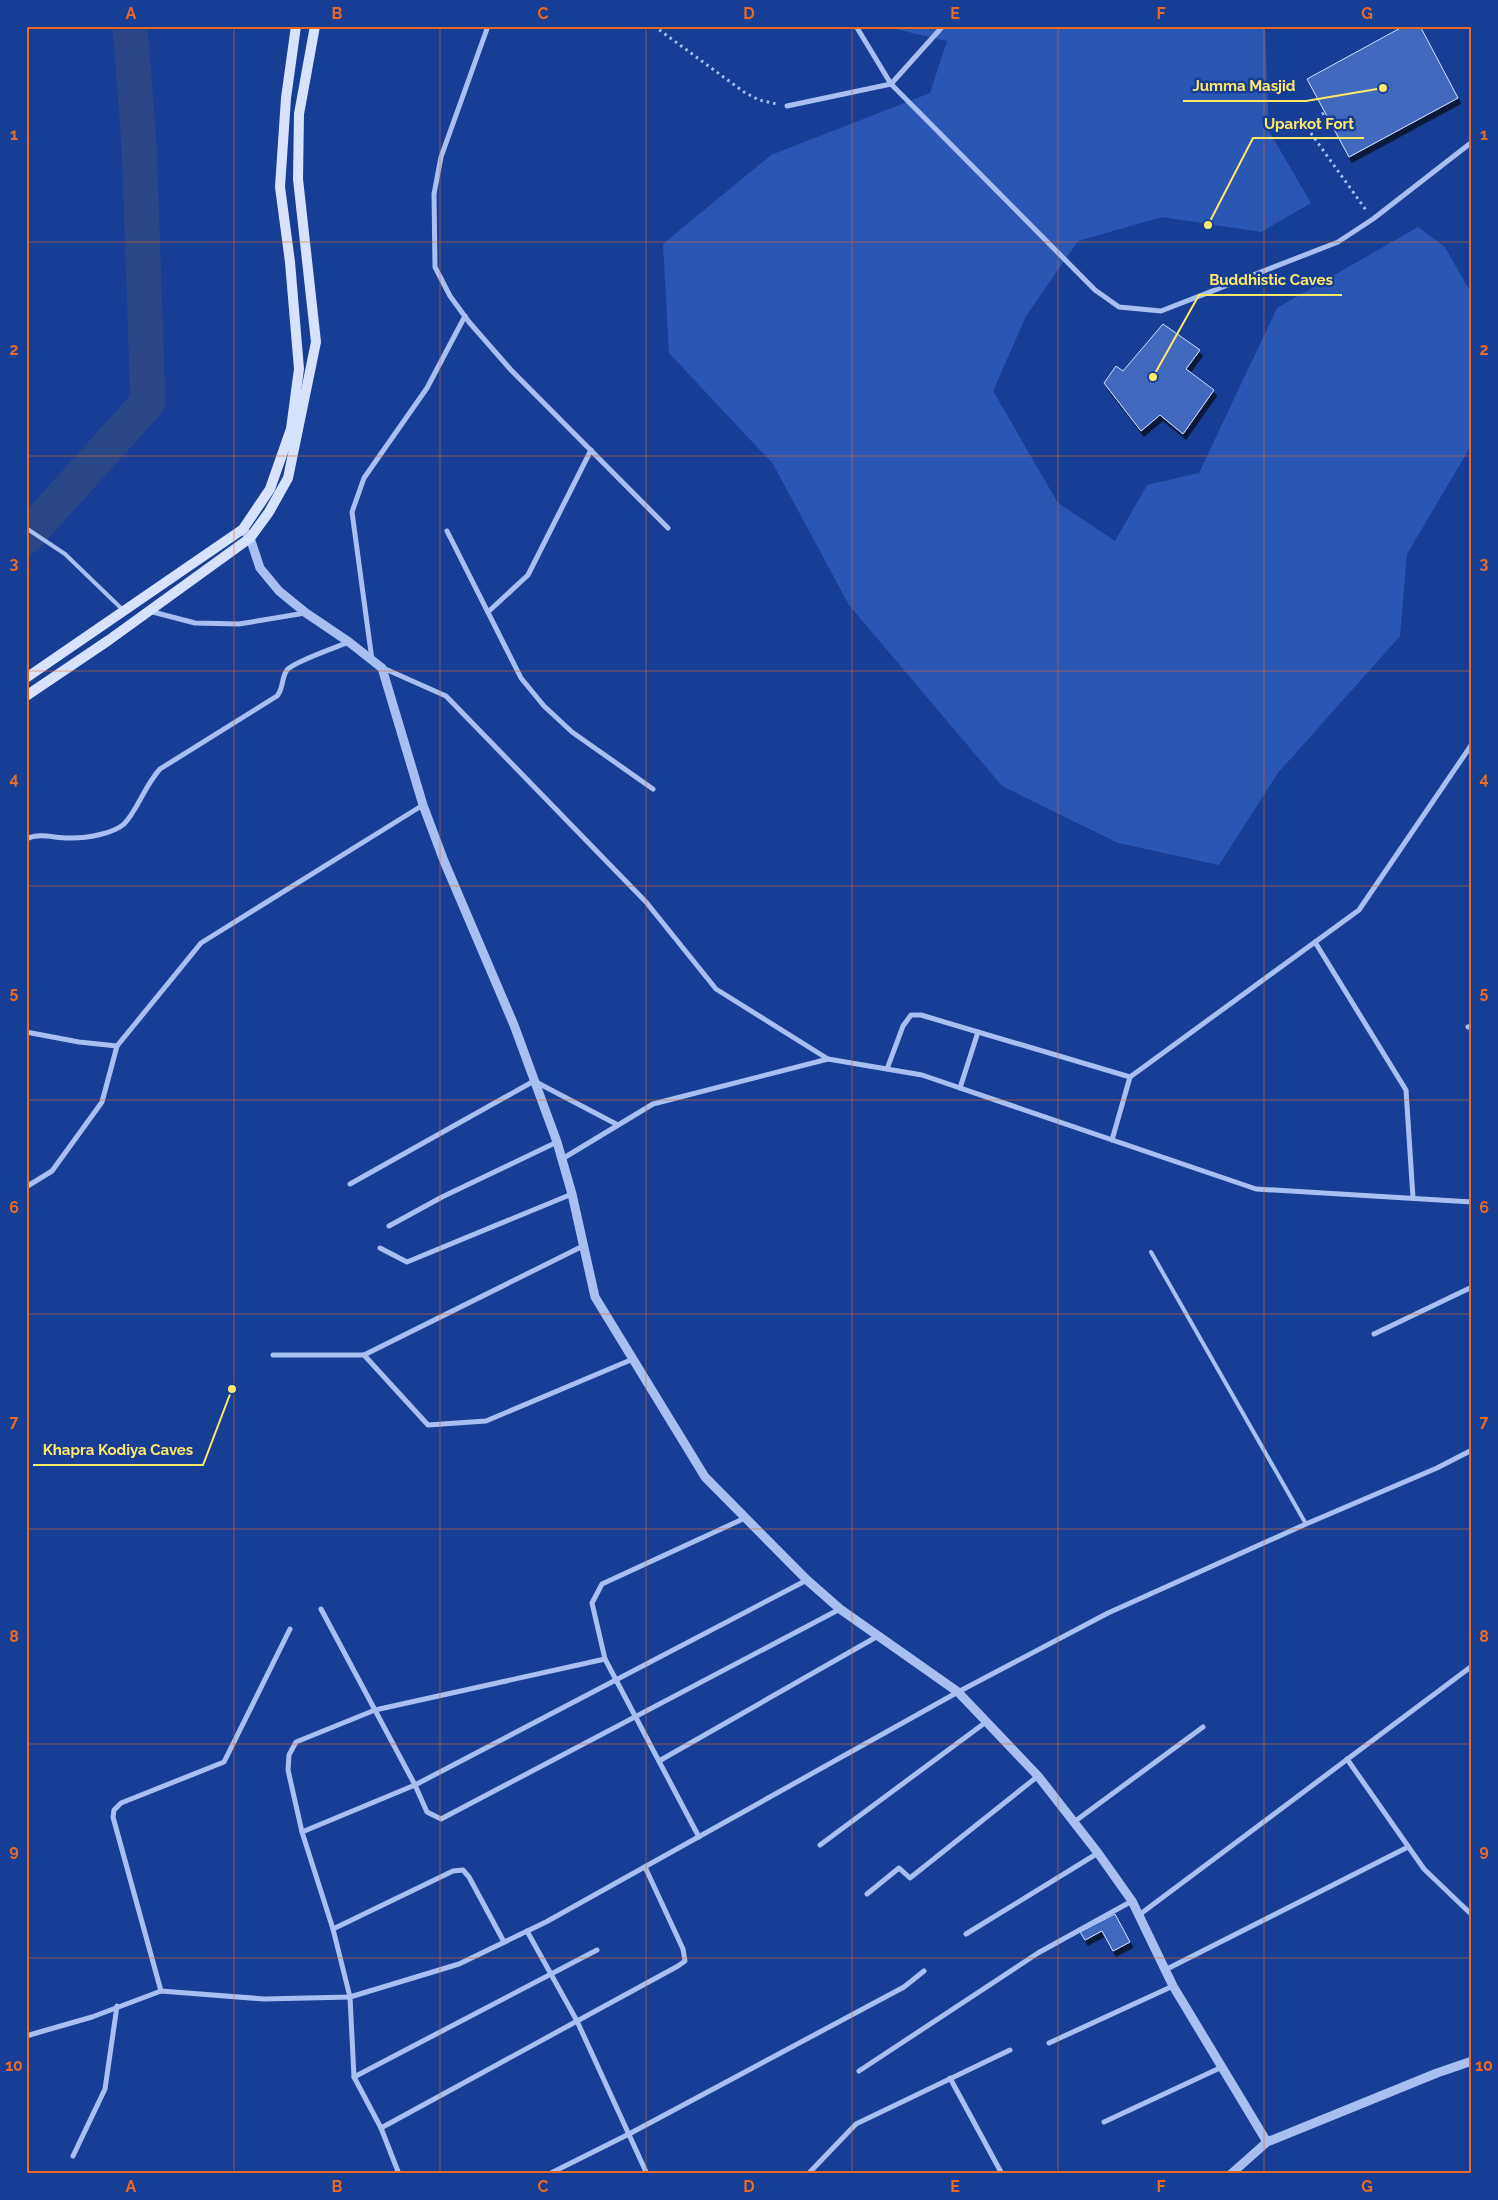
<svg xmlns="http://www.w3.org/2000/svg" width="1498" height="2200" font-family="Raleway,sans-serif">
  <defs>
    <filter id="shadow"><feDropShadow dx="3" dy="5.5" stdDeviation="0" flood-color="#0009"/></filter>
  </defs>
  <rect width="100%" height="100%" fill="#173e95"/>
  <path fill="#2a57b4" d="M891,26H1265L1269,131L1311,203L1261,232L1162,217L1078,241L1026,316L993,391L1058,503L1115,541L1147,485L1199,473L1277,308L1418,227L1445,247L1472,295V444L1407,554L1400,636L1278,773L1219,865L1118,843L1002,786L849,605L773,464L669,353L663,244L771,155L930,93L947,41L891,28Z"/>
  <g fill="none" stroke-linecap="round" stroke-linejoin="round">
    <path stroke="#2a4687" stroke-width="35" d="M26,537L148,402L139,144L130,26"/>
  </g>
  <g fill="#4068bd" stroke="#cfdefc" filter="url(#shadow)">
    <path d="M1404,26H1420L1458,98L1349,157L1307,79Z"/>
    <path d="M1163,324L1200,350L1186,369L1214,390L1183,434L1160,415L1141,431L1104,383L1116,366L1123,371Z"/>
    <path d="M1115,1914L1130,1942L1113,1951L1102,1931L1085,1940L1080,1932Z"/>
  </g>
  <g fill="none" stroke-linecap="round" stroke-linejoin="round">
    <g stroke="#a8c0f1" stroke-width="3" stroke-dasharray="2.5 4" stroke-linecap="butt">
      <path d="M654,26L744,92L759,100L777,104"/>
      <path d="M1324,113L1305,125L1366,210"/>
    </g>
    <g stroke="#a8c0f1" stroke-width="4">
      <path d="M26,528L65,554L123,610"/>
      <path d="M1151,1252L1306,1524"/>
    </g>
    <g stroke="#a8c0f1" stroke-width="5">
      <path d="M488,26L441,157L434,194L435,267L450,296L469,322L511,370L668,528"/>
      <path d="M856,26L891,84L943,26"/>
      <path d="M787,106L891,84L1095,290L1119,307L1161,311L1338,242L1373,219L1472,142"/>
      <path d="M447,531L521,678L544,706L572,732L653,789"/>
      <path d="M149,611L195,623L239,624L305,613"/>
      <path d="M488,612L528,575L591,450"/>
      <path d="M372,660L352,512L364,478L427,388L465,316"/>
      <path d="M383,668L446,696L646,902L716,989L828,1059"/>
      <path d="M26,839C41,832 56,839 72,838C86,838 113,834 124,824C137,811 145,785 160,769L277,696C284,688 281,678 287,670C293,662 337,647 349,642"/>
      <path d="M1315,942L1406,1090L1413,1198"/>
      <path d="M1468,1027L1472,1026"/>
      <path d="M26,1032L79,1042L117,1046"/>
      <path d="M887,1069L903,1026L911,1015H921L1130,1077"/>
      <path d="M960,1088L978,1032"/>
      <path d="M1112,1140L1130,1077L1359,910L1472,744"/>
      <path d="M562,1159L653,1104L828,1059L922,1075L1256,1189L1472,1202"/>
      <path d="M350,1184L534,1081L618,1125"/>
      <path d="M26,1187L52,1171L102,1102L117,1046L201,943L423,805"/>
      <path d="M389,1226L442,1197L557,1142"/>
      <path d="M380,1248L407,1262L572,1194"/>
      <path d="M1374,1334L1472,1287"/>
      <path d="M273,1355H364L428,1425L486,1421L633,1359"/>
      <path d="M364,1355L583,1246"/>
      <path d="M321,1609L415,1785L427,1812L441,1819L840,1609"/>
      <path d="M1347,1759L1424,1869L1472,1915"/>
      <path d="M659,1761L878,1636"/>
      <path d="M1074,1822L1203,1727"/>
      <path d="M302,1832L415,1785L807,1580"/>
      <path d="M699,1837L605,1659L592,1603L602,1584L745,1518"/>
      <path d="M820,1845L986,1722"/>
      <path d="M867,1894L899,1868L910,1878L1038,1776"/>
      <path d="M1139,1915L1472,1666"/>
      <path d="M333,1929L453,1871L463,1870L469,1877L504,1942"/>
      <path d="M527,1931L577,2021L647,2174"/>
      <path d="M966,1934L1098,1853"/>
      <path d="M1165,1970L1408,1847"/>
      <path d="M161,1991L113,1817L114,1810L121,1803L224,1762L290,1629"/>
      <path d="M26,2036L92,2017L161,1991L264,1999L350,1997L459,1964L546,1922L958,1692L1108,1613L1306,1524L1437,1468L1472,1450"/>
      <path d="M1049,2043L1173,1986"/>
      <path d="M859,2071L1038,1953L1132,1901"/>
      <path d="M354,2077L597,1950"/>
      <path d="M950,2078L1002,2174"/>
      <path d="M1104,2122L1222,2067"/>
      <path d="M381,2128L678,1966L685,1961L683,1949L645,1867"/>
      <path d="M73,2156L105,2089L117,2006"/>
      <path d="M399,2174L381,2128L354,2077L350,1997L333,1929L302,1832L288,1770L289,1755L296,1742L375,1710L605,1659"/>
      <path d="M549,2174L629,2134L904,1987L924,1971"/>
      <path d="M808,2174L856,2124L1010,2050"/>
    </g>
    <g stroke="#a8c0f1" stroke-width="9">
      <path d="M243,529L250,538L260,568L279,591L306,613L349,642L382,668L423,805L444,861L514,1025L557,1142L572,1194L595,1297L705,1477L807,1580L840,1609L958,1692L1038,1776L1098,1853L1132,1901L1173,1986L1267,2142"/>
      <path d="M1231,2174L1267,2142L1437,2073L1472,2061"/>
    </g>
    <g stroke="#d7e2fc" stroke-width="10">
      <path d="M26,678L243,529L270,489L291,429L299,369L290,262L280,187L286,98L296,26"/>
      <path d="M26,696L109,640L250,538L269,512L288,478L316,342L298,179L299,114L315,26"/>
    </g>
  </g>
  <path fill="none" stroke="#ea6a24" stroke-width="1" stroke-opacity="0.55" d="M234,26V2174M440,26V2174M646,26V2174M852,26V2174M1058,26V2174M1264,26V2174M26,242H1472M26,456H1472M26,671H1472M26,886H1472M26,1100H1472M26,1314H1472M26,1529H1472M26,1744H1472M26,1958H1472"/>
  <path fill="none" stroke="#ffe768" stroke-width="2" d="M1383 88L1306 101H1183M1208 225L1253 138H1364M1153 377L1199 295H1342M232 1389L203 1465H33"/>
  <g fill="#ffe768" stroke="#173e95" stroke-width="2">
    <circle cx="1383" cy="88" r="5"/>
    <circle cx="1208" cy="225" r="5"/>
    <circle cx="1153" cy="377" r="5"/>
    <circle cx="232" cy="1389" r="5"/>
  </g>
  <g font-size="15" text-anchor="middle" font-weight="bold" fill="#ffe768" stroke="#173e95" stroke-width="5" stroke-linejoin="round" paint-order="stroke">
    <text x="1244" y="91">Jumma Masjid</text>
    <text x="1309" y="129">Uparkot Fort</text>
    <text x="1271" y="285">Buddhistic Caves</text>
    <text x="118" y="1455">Khapra Kodiya Caves</text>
  </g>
  <rect width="1498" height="2200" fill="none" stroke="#173e95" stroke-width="55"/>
  <rect x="28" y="28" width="1442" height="2144" fill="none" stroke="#ea6a24" stroke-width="2"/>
  <g font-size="16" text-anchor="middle" font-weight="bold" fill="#ea6a24">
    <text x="131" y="19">A</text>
    <text x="337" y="19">B</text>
    <text x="543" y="19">C</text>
    <text x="749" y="19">D</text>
    <text x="955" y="19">E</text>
    <text x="1161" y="19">F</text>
    <text x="1367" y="19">G</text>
    <text x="14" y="140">1</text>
    <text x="1484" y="140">1</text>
    <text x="14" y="355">2</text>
    <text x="1484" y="355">2</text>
    <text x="14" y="569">3</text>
    <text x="1484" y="569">3</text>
    <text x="14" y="784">4</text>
    <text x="1484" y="784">4</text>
    <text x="14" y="998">5</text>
    <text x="1484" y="998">5</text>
    <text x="14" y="1213">6</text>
    <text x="1484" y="1213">6</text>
    <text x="14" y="1427">7</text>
    <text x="1484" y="1427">7</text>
    <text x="14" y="1642">8</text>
    <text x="1484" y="1642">8</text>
    <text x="14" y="1856">9</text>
    <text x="1484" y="1856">9</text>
    <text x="14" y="2071">10</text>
    <text x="1484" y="2071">10</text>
    <text x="131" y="2192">A</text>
    <text x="337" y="2192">B</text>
    <text x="543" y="2192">C</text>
    <text x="749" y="2192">D</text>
    <text x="955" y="2192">E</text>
    <text x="1161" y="2192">F</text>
    <text x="1367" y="2192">G</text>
  </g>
</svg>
